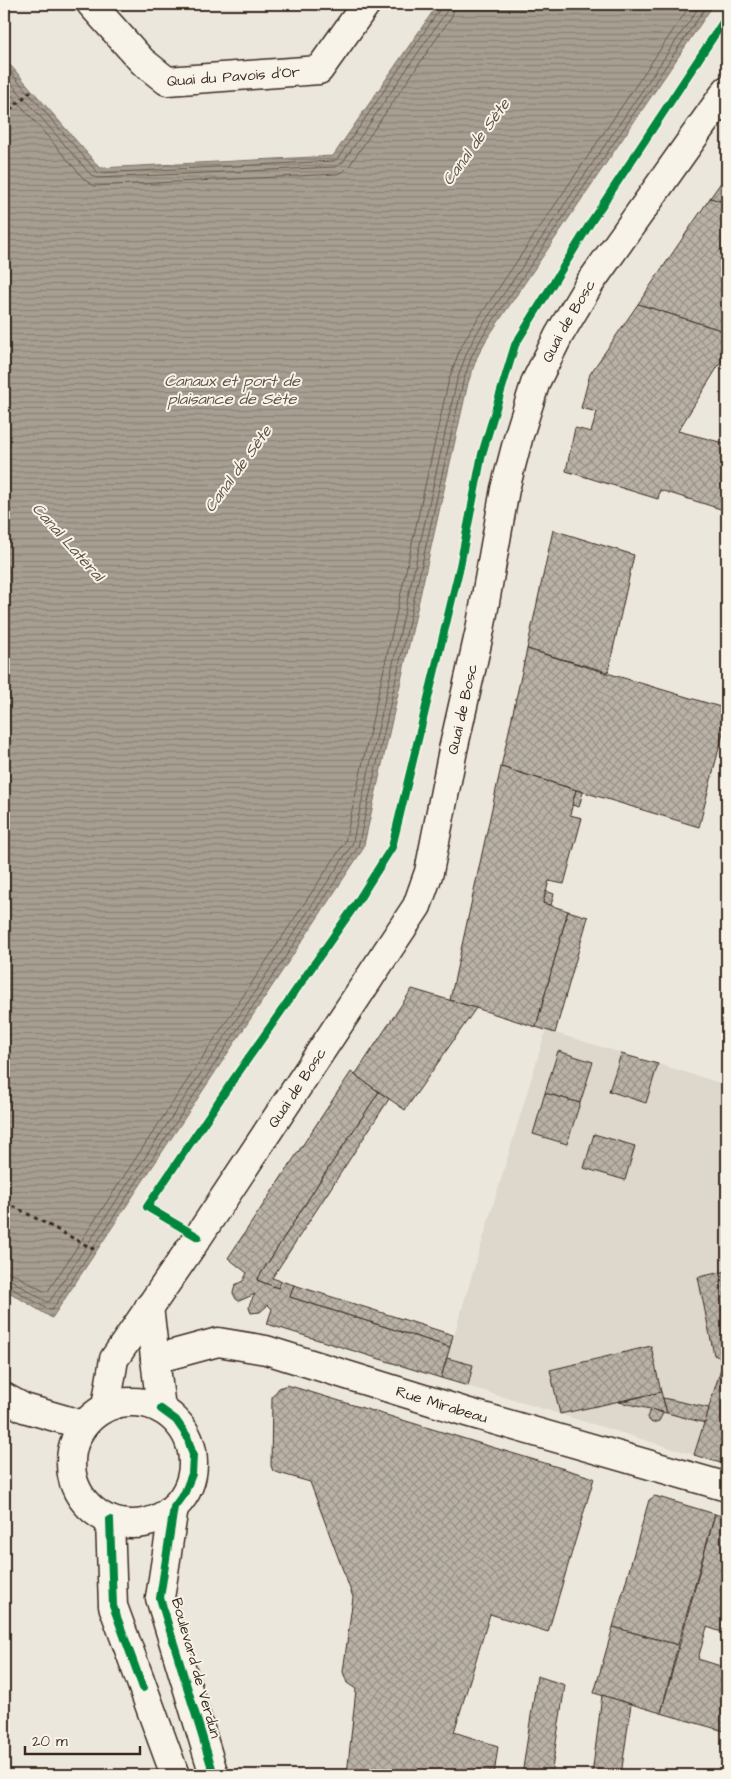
<svg xmlns="http://www.w3.org/2000/svg" width="731" height="1779" font-family="'Architects Daughter',sans-serif">
  <defs>
    <pattern id="water-rules" width="6" height="5" patternUnits="userSpaceOnUse" patternTransform="scale(1.25)"><rect width="6" height="5" fill="#a89f93"/><path d="M0 2.5h6" fill="none" stroke="#8a8277"/></pattern>
    <pattern id="building-cross-hatch" width="8" height="8" patternUnits="userSpaceOnUse" patternTransform="scale(1.25)"><rect width="8" height="8" fill="#bab2a7"/><path d="M0 0l8 8M0 8l8-8" fill="none" stroke="#989187"/></pattern>
  </defs>
  <rect width="100%" height="100%" fill="#ece7dc"/>
  <filter id="ink" filterUnits="userSpaceOnUse"><feTurbulence type="fractalNoise" baseFrequency=".02" numOctaves="2"/><feDisplacementMap in="SourceGraphic" scale="10" xChannelSelector="R" yChannelSelector="G"/><feConvolveMatrix kernelMatrix="1 2 1 2 8 2 1 2 1" color-interpolation-filters="sRGB"/></filter>
  <g filter="url(#ink)">
    <path fill="#ddd7cc" d="M546,1030L727,1085V1465L441,1378Z"/>
    <path fill="url(#water-rules)" stroke="#7c7064" d="M438,4H714L486,340L477,357L468,383L363,849L52,1318L4,1289V58L100,168L333,156Z"/>
    <g fill="none" stroke-linecap="round" stroke-linejoin="round">
      <g stroke="#67594d" stroke-width="1">
        <path d="M4,65L98,173L334,161L338,158L440,9L441,4"/>
        <path d="M4,75L91,175L97,178L335,167L343,162L446,12L448,4"/>
        <path d="M4,86L85,180L94,186L337,174L344,171L349,166L452,16L455,4"/>
        <path d="M4,1272L14,1274L45,1292L48,1291L345,842L449,379L460,349L471,329L691,4"/>
        <path d="M4,1279L11,1280L47,1302L50,1301L352,845L457,380L467,352L477,333L701,4"/>
        <path d="M4,1285L8,1286L49,1310H52L358,847L463,382L472,355L482,337L708,4"/>
      </g>
    </g>
    <g fill="url(#building-cross-hatch)" stroke="#3b2a1e">
      <path d="M727,174V203L710,198Z"/>
      <path d="M710,198L727,203V332L638,304Z"/>
      <path d="M638,304L727,332V352L678,431L727,444V511L660,490L658,499L566,471L575,428L591,432L597,412L581,408L590,374Z"/>
      <path d="M553,530L634,555L608,672L527,649Z"/>
      <path d="M527,649L727,709V717L699,827L501,767Z"/>
      <path d="M501,767L576,790L570,815L582,818L564,884L549,881L543,903L568,911L536,1027L450,1000Z"/>
      <path d="M576,790L583,792L579,807L572,805Z"/>
      <path d="M546,891L554,894L551,905L543,903Z"/>
      <path d="M568,911L588,917L555,1033L536,1027Z"/>
      <path d="M412,989L476,1008L405,1110L355,1075Z"/>
      <path d="M558,1051L593,1062L580,1103L545,1093Z"/>
      <path d="M621,1054L658,1064L646,1103L609,1091Z"/>
      <path d="M351,1072L379,1092L320,1181L257,1280L278,1288L281,1281L294,1285L290,1297L450,1347L441,1378L267,1324L272,1309L268,1305L260,1312L251,1313L249,1308L250,1303L255,1294L239,1301L236,1299L233,1293L235,1285L243,1281L247,1273L228,1258Z"/>
      <path d="M379,1092L389,1099L272,1278L281,1281L278,1288L257,1280L320,1181Z"/>
      <path d="M545,1093L580,1103L567,1144L533,1134Z"/>
      <path d="M594,1134L635,1146L625,1180L584,1168Z"/>
      <path d="M727,1271V1465L694,1455L724,1359L714,1355L698,1277Z"/>
      <path d="M294,1285L453,1335L450,1347L290,1297Z"/>
      <path d="M651,1346L661,1392L560,1414L550,1370Z"/>
      <path d="M447,1358L473,1365L468,1386L441,1378Z"/>
      <path d="M287,1385L594,1478L548,1632L490,1614L454,1732L498,1746L494,1775H347L356,1689L347,1683L343,1672L353,1597L310,1482L279,1473L273,1471L271,1466L272,1397L279,1388Z"/>
      <path d="M661,1392L667,1413L619,1402Z"/>
      <path d="M663,1398L709,1408L705,1423L667,1413Z"/>
      <path d="M651,1409L663,1413L659,1421L652,1423L649,1420L647,1417Z"/>
      <path d="M655,1496L715,1514L678,1645L613,1627L649,1500Z"/>
      <path d="M715,1514L727,1518V1634L707,1627L698,1659L727,1668V1722L724,1731L661,1713Z"/>
      <path d="M613,1627L678,1645L661,1713L594,1693Z"/>
      <path d="M537,1676L565,1685L551,1775H522Z"/>
      <path d="M602,1695L631,1704L621,1775H592Z"/>
    </g>
    <g fill="none" stroke-linecap="round" stroke-linejoin="round">
      <defs>
        <g id="minor">
          <path id="s1" d="M91,4L142,61L167,81L319,70L366,4"/>
          <path d="M149,1307L161,1409"/>
          <path id="s2" d="M155,1359L218,1342L266,1350L466,1412L727,1487"/>
          <path id="s3" d="M106,1407L114,1359L198,1237L417,906L429,872L453,750L480,630L505,489L519,435L536,381L559,335L590,283L727,90"/>
        </g>
        <g id="major">
          <path d="M4,1397L24,1408L83,1425"/>
          <circle cx="132" cy="1463" r="61"/>
          <path d="M174,1507L160,1598L214,1775"/>
          <path d="M110,1520L113,1606L175,1775"/>
        </g>
      </defs>
      <use href="#minor" stroke="#3b2a1e" stroke-width="31"/>
      <use href="#major" stroke="#3b2a1e" stroke-width="31"/>
      <g stroke="#3b2a1e" stroke-width="3" stroke-dasharray="4 4" stroke-linecap="butt">
        <path d="M4,115L32,90"/>
        <path d="M13,1206L97,1251"/>
      </g>
      <use href="#minor" stroke="#f7f3e8" stroke-width="28"/>
      <use href="#major" stroke="#f7f3e8" stroke-width="28"/>
      <defs>
        <g id="cycleway">
          <path d="M198,1237L147,1207L231,1083L356,904L392,847L460,566L482,454L515,345L591,222L727,16"/>
          <path d="M161,1409L176,1420L187,1436L193,1455L192,1474L185,1492L174,1507L160,1598L214,1775"/>
          <path d="M110,1520L113,1606L143,1688"/>
        </g>
      </defs>
      <use href="#cycleway" stroke="#f7f3e8" stroke-width="11"/>
      <use href="#cycleway" stroke="#00873e" stroke-width="8"/>
    </g>
  </g>
  <g text-anchor="middle" dominant-baseline="central" stroke-width="4" stroke-linejoin="round" paint-order="stroke">
    <g font-size="15" fill="#3b2a1e" stroke="#f7f3e8">
      <text stroke="none"><textPath href="#s1" startOffset="175">Quai du Pavois d'Or</textPath></text>
      <text stroke="none"><textPath href="#s3" startOffset="1201">Quai de Bosc</textPath></text>
      <text stroke="none"><textPath href="#s3" startOffset="796">Quai de Bosc</textPath></text>
      <text stroke="none"><textPath href="#s3" startOffset="376">Quai de Bosc</textPath></text>
      <text stroke="none"><textPath href="#s2" startOffset="298">Rue Mirabeau</textPath></text>
      <text transform="translate(196 1668) rotate(74)">Boulevard de Verdun</text>
    </g>
    <g font-size="16" font-style="italic" fill="#615347" stroke="#f7f3e8">
      <text transform="translate(476 142) rotate(-54)">Canal de Sète</text>
      <text x="232" y="381">Canaux et port de<tspan x="232" dy="18">plaisance de Sète</tspan></text>
      <text transform="translate(238 469) rotate(-54)">Canal de Sète</text>
      <text transform="translate(68 542) rotate(48)">Canal Latéral</text>
    </g>
  </g>
  <rect width="731" height="1779" fill="none" stroke="#f7f3e8" stroke-width="20"/>
  <rect x="10" y="10" width="711" height="1759" fill="none" stroke="#3b2a1e" stroke-width="2" filter="url(#ink)"/>
  <path d="M25 1746v8h115v-8" fill="none" stroke="#3b2a1e" stroke-width="2.5"/>
  <text x="32" y="1746" font-size="15" fill="#3b2a1e" stroke="#f7f3e8" stroke-width="4" paint-order="stroke">20 m</text>
</svg>
